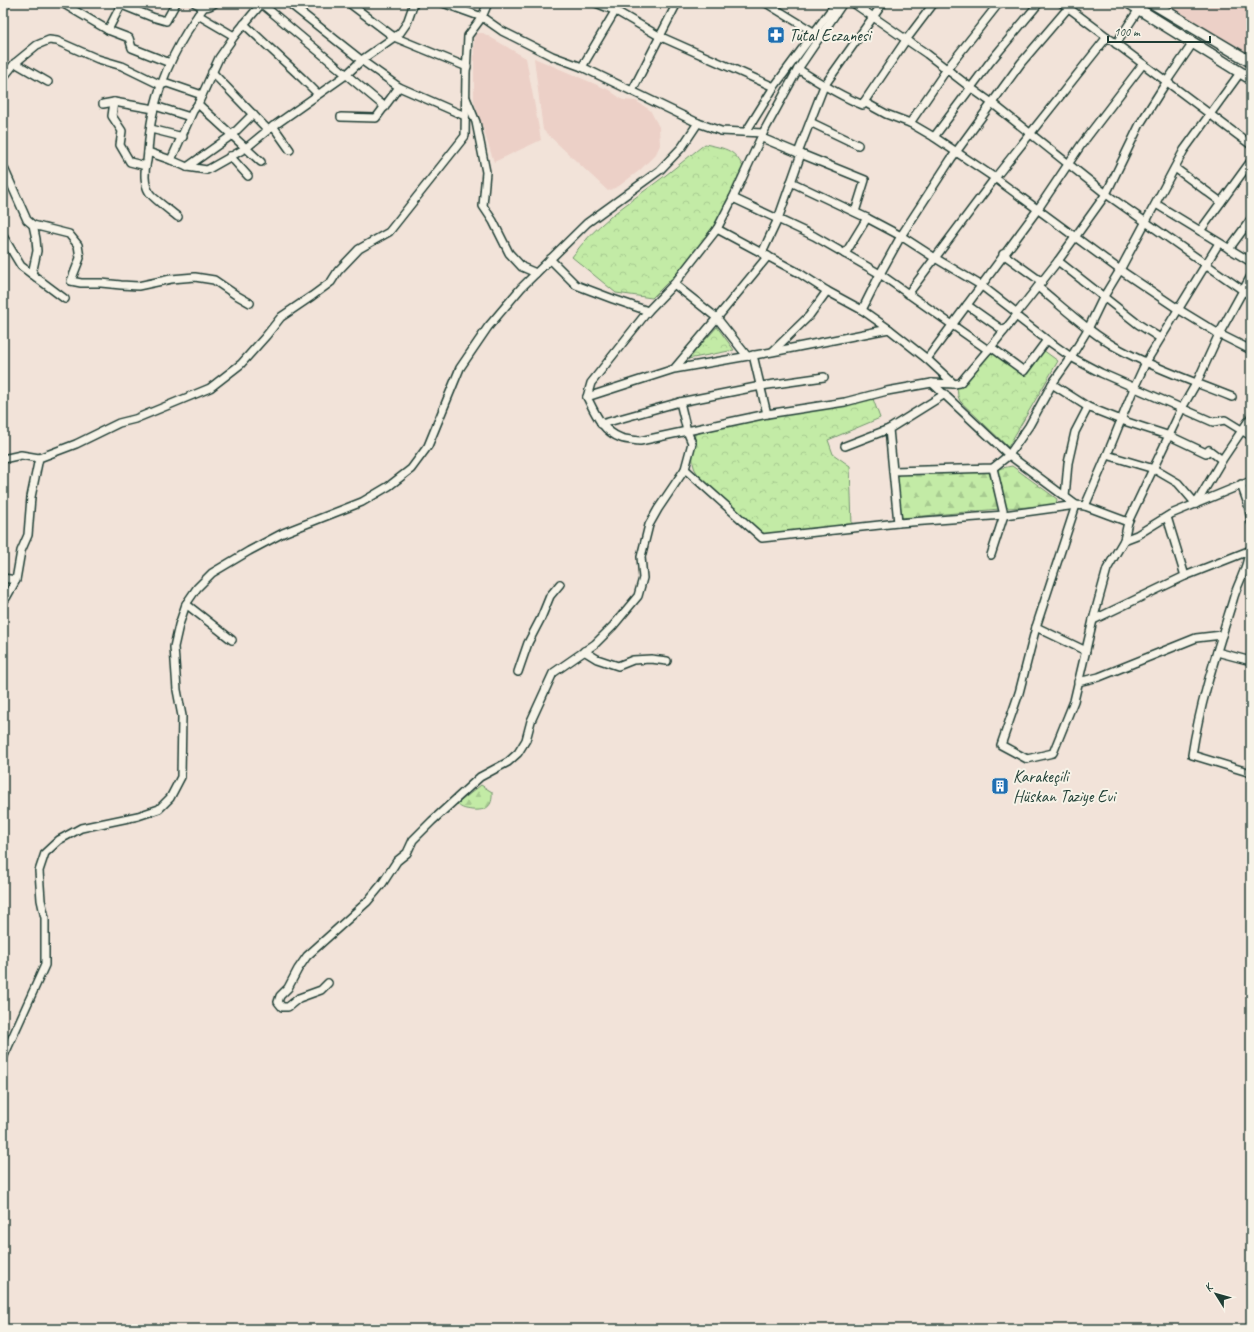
<svg xmlns="http://www.w3.org/2000/svg" width="1254" height="1332" font-family="Caveat,sans-serif">
  <defs>
    <pattern id="forest-firs" width="22" height="20" patternUnits="userSpaceOnUse"><rect width="22" height="20" fill="#c3eba6"/><path d="M5 1l3.5 6h-7zM16 11l3.5 6h-7z" fill="#a7ca90"/></pattern>
    <pattern id="park-crowns" width="20" height="18" patternUnits="userSpaceOnUse"><rect width="20" height="18" fill="#c3eba6"/><path d="M2 6a3 3 0 1 1 6 0M12 15a3 3 0 1 1 6 0" fill="none" stroke="#a7ca90"/></pattern>
  </defs>
  <rect width="100%" height="100%" fill="#f2e3d9"/>
  <filter id="ink" filterUnits="userSpaceOnUse"><feTurbulence type="fractalNoise" baseFrequency=".025" numOctaves="2"/><feDisplacementMap in="SourceGraphic" scale="8" xChannelSelector="R" yChannelSelector="G"/><feConvolveMatrix kernelMatrix="1 2 1 2 8 2 1 2 1" color-interpolation-filters="sRGB"/></filter>
  <g filter="url(#ink)">
    <g fill="#ecd0c7">
      <path d="M1140,3H1251V68Z"/>
      <path d="M474,33H483L526,58L541,140L494,162L474,101Z"/>
      <path d="M534,58L609,90L623,100L636,101L650,110L659,127L660,145L656,154L640,170L619,186L608,191L543,130Z"/>
    </g>
    <g fill="url(#forest-firs)" stroke="#71946d">
      <path d="M1012,466L1057,499L1056,506L1006,508L997,469Z"/>
      <path d="M989,472L999,509L902,518L896,474Z"/>
      <path d="M481,785L492,792C493,807 486,811 472,810C466,809 462,809 457,804Z"/>
    </g>
    <g fill="url(#park-crowns)" stroke="#71946d">
      <path d="M705,144C727,149 735,149 745,171L717,225L677,273L652,298L616,293L572,257C593,227 625,205 654,184C672,171 688,157 705,144Z"/>
      <path d="M717,327L734,350L688,359Z"/>
      <path d="M1043,350L1058,361L1008,447L960,401L958,396L957,388L973,374L991,352L1025,375Z"/>
      <path d="M873,399L880,418L828,440L833,454L850,466L852,525L761,534C749,522 697,480 694,467C691,457 694,444 695,434C754,420 813,405 873,399Z"/>
    </g>
    <g fill="none" stroke-linecap="round" stroke-linejoin="round">
      <defs>
        <g id="street">
          <path d="M62,3L108,30L129,38L132,48L170,63"/>
          <path d="M117,3L152,17L166,21L176,3"/>
          <path d="M195,3C203,7 207,9 215,3"/>
          <path d="M262,3L235,35L219,58L198,104L193,111L171,160L187,167L207,170L246,148L268,130L346,75L363,59L400,33L407,23L414,3"/>
          <path d="M289,3L361,60L399,87"/>
          <path d="M349,3L394,37L467,67"/>
          <path d="M443,3L482,17L502,31L552,56L582,67L698,123L721,131L763,133"/>
          <path d="M596,3L616,11L659,36L774,87"/>
          <path d="M766,3L815,33"/>
          <path d="M853,3L927,54L971,88L992,103L1106,194L1251,296"/>
          <path d="M1062,3L1251,145"/>
          <path d="M262,4L385,107"/>
          <path d="M3,8L6,3"/>
          <path d="M198,15L234,36"/>
          <path d="M244,24L302,78L318,94"/>
          <path d="M108,30L121,5"/>
          <path d="M1116,44L1139,9"/>
          <path d="M15,63L48,82"/>
          <path d="M582,67L620,3"/>
          <path d="M798,69C818,82 840,96 863,105L864,102L886,114L910,123L934,137L995,178L1120,270L1178,309L1219,334L1251,350"/>
          <path d="M212,72L268,130"/>
          <path d="M3,78L15,63L37,45L49,40L57,41L98,59L122,66L161,85L167,83L202,95"/>
          <path d="M632,91L677,3"/>
          <path d="M466,98L476,122L486,172L483,206L493,221L509,253L522,267L536,273"/>
          <path d="M114,102L112,116L122,131L120,145L130,162L146,166"/>
          <path d="M864,102L906,40L934,3"/>
          <path d="M103,104L114,102L154,109"/>
          <path d="M198,104L261,162"/>
          <path d="M155,106L190,117"/>
          <path d="M341,117L376,118L399,87L465,116"/>
          <path d="M810,122L858,145"/>
          <path d="M910,123L947,69L999,3"/>
          <path d="M273,126L290,150"/>
          <path d="M151,129L183,137"/>
          <path d="M746,132L774,87L836,3"/>
          <path d="M934,137L990,62L1039,3"/>
          <path d="M762,138L798,153"/>
          <path d="M148,152L171,160"/>
          <path d="M801,154L865,180L855,212"/>
          <path d="M230,156L248,176"/>
          <path d="M3,166L27,220L33,225L36,239L37,251L32,274"/>
          <path d="M187,167L232,135L253,114"/>
          <path d="M1175,168L1221,202"/>
          <path d="M791,182L867,218L901,236L935,258L982,286L1017,313"/>
          <path d="M733,198L814,236L880,274L988,350L991,347L1024,371L1047,340L1016,316L1017,313L1058,261L1106,194L1140,124L1167,81L1193,43"/>
          <path d="M1156,204L1251,262"/>
          <path d="M178,217C172,212 151,197 149,192C144,184 144,170 147,161C149,145 149,126 154,109C163,73 181,37 204,7"/>
          <path d="M33,225L69,234L78,245L80,258L71,281L81,283H101L121,285L138,286L171,279L195,277L214,280L236,295L250,303"/>
          <path d="M717,229L799,273L827,291L862,310L889,329"/>
          <path d="M1200,231L1251,161"/>
          <path d="M3,236L21,266L65,299"/>
          <path d="M1229,249L1251,219"/>
          <path d="M762,253L778,219L801,154L798,153L824,86L883,3"/>
          <path d="M845,254L867,218"/>
          <path d="M1003,254L1042,282"/>
          <path d="M550,259L576,285L613,299L648,311"/>
          <path d="M1058,261L1138,324L1160,338"/>
          <path d="M1038,287C1065,309 1091,334 1121,350C1156,369 1195,382 1232,397"/>
          <path d="M908,294L995,178L1107,37"/>
          <path d="M967,305L1004,331"/>
          <path d="M862,310L880,274L901,236L951,159L1021,63L1068,8"/>
          <path d="M1047,340L1071,357L1101,373L1213,422L1225,420L1251,436"/>
          <path d="M991,347L1016,316"/>
          <path d="M773,351L809,316L827,291"/>
          <path d="M753,355L767,414"/>
          <path d="M747,356L717,318L768,256"/>
          <path d="M927,359L1038,209L1081,145L1143,64"/>
          <path d="M674,369L772,352L889,329L927,359L954,384L932,383L887,391L845,402L767,414L640,441C634,440 626,440 621,438C602,431 595,413 587,397L674,369L717,318L674,284"/>
          <path d="M932,383L1009,455L1076,505L1036,627L1019,693L1001,745L1027,759L1053,753L1074,701L1093,620L1107,569L1124,540L1128,522L1182,408L1197,382L1219,334L1251,276"/>
          <path d="M954,384L960,383L988,350"/>
          <path d="M1052,384L1088,407L1121,420L1170,436L1206,453L1209,450L1222,460"/>
          <path d="M587,397L591,383L648,311L674,284L717,229L733,198L763,133L798,69L843,3"/>
          <path d="M601,424L680,402L761,386L824,377"/>
          <path d="M845,446L889,429"/>
          <path d="M1107,455L1154,469L1178,483L1196,504L1222,460L1251,417"/>
          <path d="M3,459L21,455L39,458"/>
          <path d="M685,469L762,538L898,523L1004,515L1076,505L1085,506L1128,522"/>
          <path d="M893,471L993,468L1009,455L1029,426L1052,384L1071,357L1088,329L1103,298L1120,270L1184,150L1240,73"/>
          <path d="M1241,484L1248,504L1251,522"/>
          <path d="M1065,497L1068,463L1075,432L1088,407"/>
          <path d="M1085,506L1107,455L1134,388L1146,362L1219,243"/>
          <path d="M1167,517L1185,576"/>
          <path d="M898,523L889,429L945,394"/>
          <path d="M1124,540L1137,535L1171,514L1251,481"/>
          <path d="M1249,551C1248,568 1237,584 1233,600C1217,651 1200,702 1192,755L1251,773"/>
          <path d="M991,555L1004,515L993,468"/>
          <path d="M3,578L16,580"/>
          <path d="M3,601L6,598L16,580L21,551L28,535L31,497L39,458L76,444L119,423L135,419L210,388L241,364L266,336L281,317L312,296L331,282L338,271L359,249L389,232L465,136L466,73L468,36L482,17L488,3"/>
          <path d="M186,604L232,640"/>
          <path d="M1093,620L1185,576L1251,550"/>
          <path d="M1036,627L1086,651"/>
          <path d="M584,651L597,659L618,666L633,660L651,659L667,661"/>
          <path d="M1217,652L1251,661"/>
          <path d="M518,672L528,643L541,618L550,596L560,584"/>
          <path d="M1078,682L1099,677L1196,638L1222,635"/>
          <path d="M328,983L321,990L299,998L288,1007H282L278,1002L280,996L288,988L298,969L307,956L367,902L382,884L397,861L407,853L413,840L432,821L480,777L508,762L518,753L526,740L531,721L553,673L595,644L613,626L638,596L643,578L641,557L649,525L658,509L685,469L692,443L687,431L680,402"/>
          <path d="M3,1058L45,965V918L41,900L39,871L45,853L59,840L81,828L138,816L159,809L170,798L181,777L182,716L177,690L174,647L179,625L186,604L197,588L212,573L249,551L283,533L362,502L389,486L411,469L428,446L460,368L488,327L521,288L587,223L660,170L682,147L698,123"/>
        </g>
        <g id="secondary">
          <path d="M1129,3L1251,79"/>
          <path d="M1152,3L1251,62"/>
        </g>
      </defs>
      <use href="#street" stroke="#1f3d34" stroke-width="10"/>
      <use href="#secondary" stroke="#1f3d34" stroke-width="13"/>
      <use href="#street" stroke="#f7f3e8" stroke-width="7"/>
      <use href="#secondary" stroke="#f7f3e8" stroke-width="10"/>
    </g>
  </g>
  <defs>
    <symbol id="pharmacy-square" viewBox="-11 -11 22 22"><rect x="-9" y="-9" width="18" height="18" rx="4" fill="#1f6fb2" stroke="#f7f3e8"/><path d="M-2-6h4v4h4v4h-4v4h-4v-4h-4v-4h4Z" fill="#fff"/></symbol>
    <symbol id="building-square" viewBox="-11 -11 22 22"><rect x="-9" y="-9" width="18" height="18" rx="4" fill="#1f6fb2" stroke="#f7f3e8"/><path d="M-4-6H4V6H1V3H-1V6H-4ZM-2.5-4.3h1.7v1.8h-1.7ZM.8-4.3h1.7v1.8H.8ZM-2.5-1h1.7V.8h-1.7ZM.8-1h1.7V.8H.8Z" fill="#fff"/></symbol>
  </defs>
  <g fill-rule="evenodd">
    <use href="#pharmacy-square" x="766" y="25" width="20" height="20"/>
    <use href="#building-square" x="990" y="776" width="20" height="20"/>
  </g>
  <g text-anchor="middle" dominant-baseline="central" stroke-width="4" stroke-linejoin="round" paint-order="stroke">
    <g font-size="17" fill="#1f3d34" stroke="#f7f3e8" text-anchor="start">
      <text x="789" y="35">Tutal Eczanesi</text>
      <text x="1013" y="776">Karakeçili<tspan x="1013" dy="20">Hüskan Taziye Evi</tspan></text>
    </g>
  </g>
  <rect width="1254" height="1332" fill="none" stroke="#f7f3e8" stroke-width="16"/>
  <rect x="8" y="8" width="1238" height="1316" fill="none" stroke="#1f3d34" stroke-width="1.5" filter="url(#ink)"/>
  <g transform="translate(1216 1294) rotate(307)" stroke="#f7f3e8" stroke-width="3" paint-order="stroke">
  <path d="M0-3L7 15L0 10L-7 15Z" fill="#1f3d34"/>
  <text y="-6" font-size="11" font-weight="bold" text-anchor="middle" fill="#1f3d34">K</text>
  </g>
  <path d="M1108 36v6h102v-6" fill="none" stroke="#1f3d34" stroke-width="2"/>
  <text x="1114" y="36" font-size="12" fill="#1f3d34" stroke="#f7f3e8" stroke-width="3" paint-order="stroke">100 m</text>
</svg>
